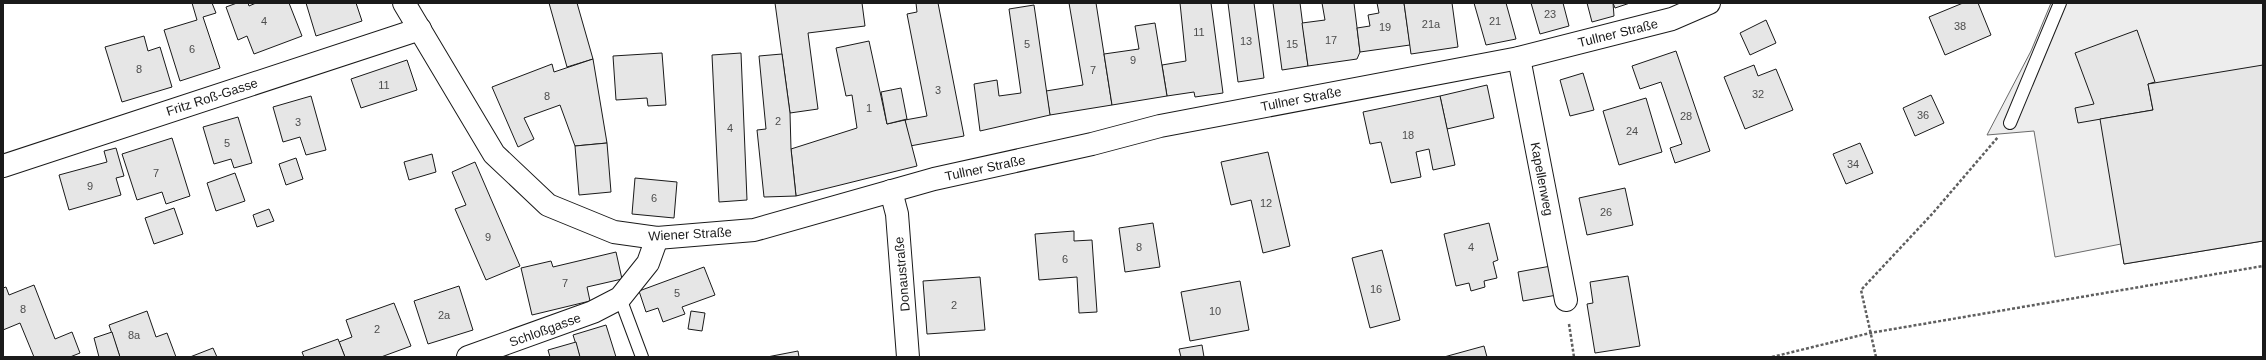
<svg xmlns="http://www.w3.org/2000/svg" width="2266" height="360" font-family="Helvetica,sans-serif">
  <rect width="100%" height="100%" fill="#fff"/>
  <path fill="#ededed" stroke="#6a6a6a" d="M2051,3H2263V241L2124,264L2121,244L2055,257L2034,131L1987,135L2031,51Z"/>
  <g fill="#e6e6e6" stroke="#1a1a1a">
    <path d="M192,3H212L216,13L203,17L220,68L180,81L164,30L197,20Z"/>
    <path d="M237,3H248L249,6L256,3H289L302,36L254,54L247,36L238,40L226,7Z"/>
    <path d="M306,3H356L362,21L316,36Z"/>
    <path d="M549,3H577L593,59L567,67Z"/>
    <path d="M775,3H862L865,26L808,33L818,109L790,113Z"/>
    <path d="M916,3H938L964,136L910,146L905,120L927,116L907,14L917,12Z"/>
    <path d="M1069,3H1096L1112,105L1050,115L1046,91L1083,85Z"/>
    <path d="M1180,3H1211L1223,93L1195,97L1194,92L1167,96L1162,65L1186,61Z"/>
    <path d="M1228,3H1254L1264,78L1238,82Z"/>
    <path d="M1273,3H1300L1308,66L1282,70Z"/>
    <path d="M1322,3H1354L1360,52L1357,59L1308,66L1302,23L1325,20Z"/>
    <path d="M1377,3H1404L1410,45L1360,52L1357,28L1370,26L1368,15L1379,13Z"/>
    <path d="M1404,3H1452L1458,47L1411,54Z"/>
    <path d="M1474,3H1506L1516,39L1486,45Z"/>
    <path d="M1531,3H1563L1569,26L1540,34Z"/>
    <path d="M1587,3H1613L1614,16L1592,22Z"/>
    <path d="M1613,3H1630L1615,8Z"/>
    <path d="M1963,3H1978L1991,35L1945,55L1929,17Z"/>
    <path d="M1034,5L1050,115L980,131L974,84L997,80L999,96L1021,93L1009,9Z"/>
    <path d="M1766,20L1776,43L1750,55L1740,33Z"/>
    <path d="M1155,23L1167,96L1112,105L1104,54L1139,49L1135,26Z"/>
    <path d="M2137,30L2155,82L2148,84L2153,110L2078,123L2075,108L2094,104L2075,53Z"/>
    <path d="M144,36L148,51L160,47L172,87L122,102L105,47Z"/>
    <path d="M869,41L887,124L905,120L917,166L796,196L791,149L857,128L852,95L846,96L836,48Z"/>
    <path d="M1676,51L1710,151L1675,163L1670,148L1682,144L1661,82L1640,89L1632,66Z"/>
    <path d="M662,53L666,105L648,106L647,98L616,100L613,56Z"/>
    <path d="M741,53L747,200L719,202L712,55Z"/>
    <path d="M782,54L790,113L791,149L796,196L764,197L757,130L766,129L759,56Z"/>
    <path d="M593,59L607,143L575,146L560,105L524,118L534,139L518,147L492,87L552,64L554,72Z"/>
    <path d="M407,60L417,90L361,108L351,79Z"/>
    <path d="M1754,65L1758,76L1776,69L1793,110L1745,129L1724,77Z"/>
    <path d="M2263,65V241L2124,264L2100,119L2153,110L2148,84Z"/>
    <path d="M1583,73L1594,110L1570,116L1560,80Z"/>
    <path d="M1487,85L1494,118L1447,129L1440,96Z"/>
    <path d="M901,88L907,119L887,124L881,92Z"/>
    <path d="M1931,95L1944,123L1915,136L1903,108Z"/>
    <path d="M311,96L326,150L306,155L300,137L283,142L273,107Z"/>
    <path d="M1440,96L1455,165L1433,170L1429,149L1416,152L1421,177L1391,183L1381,142L1370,144L1363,112Z"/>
    <path d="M1646,98L1662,152L1619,165L1603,111Z"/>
    <path d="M238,117L252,163L234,168L231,159L214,164L203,127Z"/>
    <path d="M172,138L190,196L166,204L162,192L137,200L122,154Z"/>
    <path d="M607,143L611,192L579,195L575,146Z"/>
    <path d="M1860,143L1873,173L1846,184L1833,154Z"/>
    <path d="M116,148L124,176L116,178L121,195L69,210L59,175L107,162L104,151Z"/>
    <path d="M1268,152L1290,246L1263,253L1251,200L1231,205L1221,162Z"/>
    <path d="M432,154L436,172L409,180L404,162Z"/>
    <path d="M296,158L303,179L286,185L279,164Z"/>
    <path d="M475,162L520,266L486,280L455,209L466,205L452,172Z"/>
    <path d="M235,173L245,201L216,211L207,183Z"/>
    <path d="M635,178L677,182L674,218L632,214Z"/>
    <path d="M1625,188L1633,225L1587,235L1579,198Z"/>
    <path d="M174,208L183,234L154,244L145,218Z"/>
    <path d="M269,209L274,221L257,227L253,215Z"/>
    <path d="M1153,223L1160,267L1125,272L1119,228Z"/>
    <path d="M1489,223L1498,260L1493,262L1497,278L1484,281L1485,287L1471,291L1469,283L1456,286L1444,234Z"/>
    <path d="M1074,231V241L1092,240L1097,312L1079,313L1077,277L1039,280L1035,234Z"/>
    <path d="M1382,250L1400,320L1370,328L1352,258Z"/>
    <path d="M616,252L622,279L587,287L590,301L532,315L521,268L551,261L553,267Z"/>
    <path d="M1551,266L1557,295L1523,301L1518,272Z"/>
    <path d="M704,267L715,295L682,307L685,314L663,322L658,308L646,312L639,291Z"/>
    <path d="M1628,276L1640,346L1595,353L1587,304L1593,303L1590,282Z"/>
    <path d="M980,277L985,330L927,334L923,281Z"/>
    <path d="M1240,281L1249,330L1190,341L1181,292Z"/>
    <path d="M34,285L55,339L72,332L80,353L70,357H34L20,323L3,330V288L6,287L9,295Z"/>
    <path d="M459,286L473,330L428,344L414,301Z"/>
    <path d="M394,303L411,346L381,357H345L339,342L352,337L346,320Z"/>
    <path d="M147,311L156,337L167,333L176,357H120L109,325Z"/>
    <path d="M691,311L705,313L702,331L688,329Z"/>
    <path d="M606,325L616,357H580L573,335Z"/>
    <path d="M112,332L120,357H99L94,338Z"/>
    <path d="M338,339L345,357H304L302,352Z"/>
    <path d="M576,342L580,357H550L548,350Z"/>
    <path d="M1202,345L1204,357H1181L1179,349Z"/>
    <path d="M1484,346L1487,357H1444Z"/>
    <path d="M213,348L217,357H190Z"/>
    <path d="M798,351L799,357H767Z"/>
  </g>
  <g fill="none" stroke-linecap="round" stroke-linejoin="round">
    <defs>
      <g id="service">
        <path d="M2010,123L2060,3"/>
        <path d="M620,298L642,357"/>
      </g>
      <g id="minor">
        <path d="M1519,58L1566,300"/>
        <path d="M3,166L420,29"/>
        <path d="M891,191L897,214L908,357"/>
        <path d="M468,357L593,312L620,298L648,263L657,238"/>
      </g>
      <path id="primary" d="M404,3L494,154L548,205L614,232L657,238L754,230L934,179L1092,144L1160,126L1519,58L1672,19L1709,3"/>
    </defs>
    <use href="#service" stroke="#1a1a1a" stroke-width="14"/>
    <use href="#minor" stroke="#1a1a1a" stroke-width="24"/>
    <use href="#primary" stroke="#1a1a1a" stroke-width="24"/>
    <g stroke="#5f5f5f" stroke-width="2.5" stroke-dasharray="3 2" stroke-linecap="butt">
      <path d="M1569,324L1574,357"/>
      <path d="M1772,357L1870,333L2263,266"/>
      <path d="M1876,357L1861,290L1933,213L1998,137"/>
    </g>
    <use href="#service" stroke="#fff" stroke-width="12"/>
    <use href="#minor" stroke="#fff" stroke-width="22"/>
    <use href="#primary" stroke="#fff" stroke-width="22"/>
  </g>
  <g text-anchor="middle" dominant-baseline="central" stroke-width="3" stroke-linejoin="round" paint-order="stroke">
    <g font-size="11" fill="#4d4d4d">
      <text x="1550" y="14">23</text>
      <text x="264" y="21">4</text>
      <text x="1495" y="21">21</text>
      <text x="1431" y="24">21a</text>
      <text x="1960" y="26">38</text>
      <text x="1385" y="27">19</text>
      <text x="1199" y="32">11</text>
      <text x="1331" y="40">17</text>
      <text x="1246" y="41">13</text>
      <text x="1027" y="44">5</text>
      <text x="1292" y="44">15</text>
      <text x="192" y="49">6</text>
      <text x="1133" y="60">9</text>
      <text x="139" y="69">8</text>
      <text x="1093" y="70">7</text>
      <text x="384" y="85">11</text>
      <text x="938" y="90">3</text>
      <text x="1758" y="94">32</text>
      <text x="547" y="96">8</text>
      <text x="869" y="108">1</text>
      <text x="1923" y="115">36</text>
      <text x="1686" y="116">28</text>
      <text x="778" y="121">2</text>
      <text x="298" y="122">3</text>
      <text x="730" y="128">4</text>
      <text x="1632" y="131">24</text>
      <text x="1408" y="135">18</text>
      <text x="227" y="143">5</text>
      <text x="1853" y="164">34</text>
      <text x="156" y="173">7</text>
      <text x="90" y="186">9</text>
      <text x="654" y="198">6</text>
      <text x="1266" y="203">12</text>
      <text x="1606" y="212">26</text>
      <text x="488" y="237">9</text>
      <text x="1139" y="247">8</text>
      <text x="1471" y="247">4</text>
      <text x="1065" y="259">6</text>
      <text x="565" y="283">7</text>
      <text x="1376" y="289">16</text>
      <text x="677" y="293">5</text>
      <text x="954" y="305">2</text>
      <text x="23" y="309">8</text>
      <text x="1215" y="311">10</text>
      <text x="444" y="315">2a</text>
      <text x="377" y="329">2</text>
      <text x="134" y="335">8a</text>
    </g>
    <g font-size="13" fill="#1a1a1a" stroke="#fff">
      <text transform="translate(1618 33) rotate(-14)">Tullner Straße</text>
      <text transform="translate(212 97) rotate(-18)">Fritz Roß-Gasse</text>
      <text transform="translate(1301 99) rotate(-11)">Tullner Straße</text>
      <text transform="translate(985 168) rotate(-12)">Tullner Straße</text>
      <text transform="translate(1542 179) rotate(79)">Kapellenweg</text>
      <text transform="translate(690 234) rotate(-3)">Wiener Straße</text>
      <text transform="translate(902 274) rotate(-95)">Donaustraße</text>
      <text transform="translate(545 330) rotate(-20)">Schloßgasse</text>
    </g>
  </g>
  <rect width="2266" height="360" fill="none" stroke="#1a1a1a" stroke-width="8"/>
</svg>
